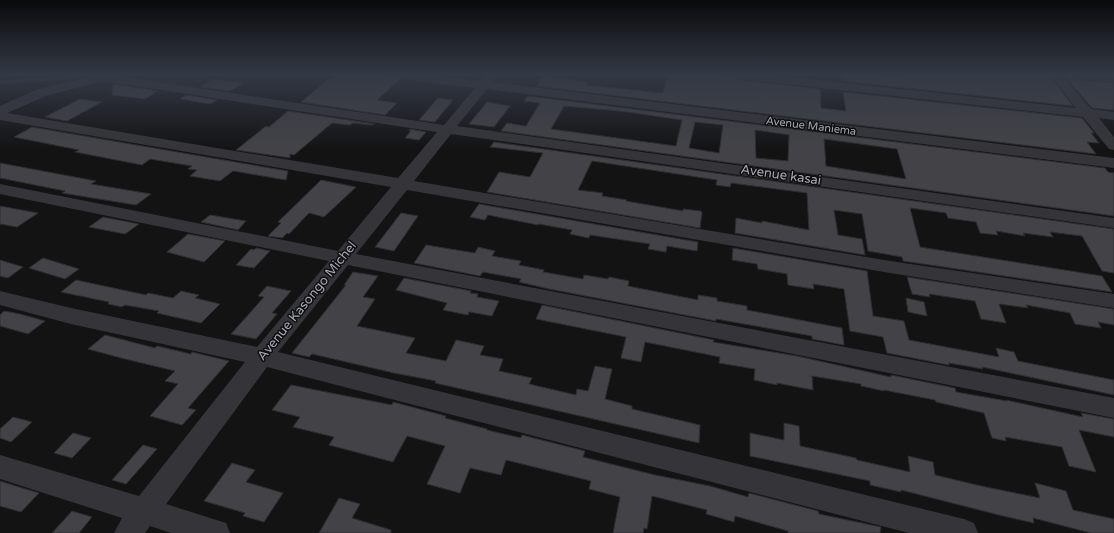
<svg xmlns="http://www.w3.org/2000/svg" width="1114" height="533" font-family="'Varela Round',sans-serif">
  <rect width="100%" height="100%" fill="#131314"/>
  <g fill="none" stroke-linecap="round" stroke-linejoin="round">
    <path stroke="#2e343c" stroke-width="3.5" d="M0,82L66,78L81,75"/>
  </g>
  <g fill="#434347" stroke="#2e2d30" fill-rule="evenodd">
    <path d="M334,75H381L397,77L400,79L377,100L397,103L385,115L301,102Z"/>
    <path d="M668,75H717L734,77L737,79L741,80L820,89L821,108L846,111L843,92L1082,118L1094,133H1091L1099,143L1087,142L1096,154L536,86L544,76L588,82L586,85L663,93Z"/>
    <path d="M841,75H879L900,77L901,75H1049L1073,106L842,81Z"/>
    <path d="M1064,75L1073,76L1076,79L1080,80L1114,83V110L1092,108Z"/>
    <path d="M213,79L243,83L230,91L200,87Z"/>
    <path d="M113,84L158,91L145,99L112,95Z"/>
    <path d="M186,95L217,100L210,104L180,99Z"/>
    <path d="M528,96L1105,168L1108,172L1114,173V216L501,131L507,123L526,126L540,103L524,101ZM564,106L620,111L682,120L676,146L551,129ZM695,122L723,125L719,153L689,148ZM755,130L789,135L788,161L756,158ZM824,139L897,149L906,179L826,166Z"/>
    <path d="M438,98L453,100L435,122L419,120Z"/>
    <path d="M80,99L102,102L67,121L45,117Z"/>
    <path d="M487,102L510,106L494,127L469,124Z"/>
    <path d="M288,111L375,124L371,125L353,123L350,125L332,123L294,155L290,154V158L236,150L266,126L269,127Z"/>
    <path d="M32,127L288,171L286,180L233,171L220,181L190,176L197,170L188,169L192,166L150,159L142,165L75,152L79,150L14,137Z"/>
    <path d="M410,129L426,132L419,140L405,138L411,131H409Z"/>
    <path d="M494,142L1114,229V273L1102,271L1082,236L1050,232L1053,237L1023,233L1025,236L996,231L998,235L980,233L976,222L948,218L946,213L910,208L920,247L1102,276L1112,292L903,261L902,257L868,251L862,214L834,210L838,235L862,239L865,255L735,233L736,218L762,223V221L809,230L807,193L731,183L730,187L716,185L717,180L592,161L578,190L603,193L602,196L627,200L626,201L683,211V209L701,211L702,213L700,228L487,192L499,172L530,177L543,153L490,147Z"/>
    <path d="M0,163L96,181L91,184L151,194L136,205L62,193L65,191L0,178Z"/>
    <path d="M321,180L356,187L324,217L309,213L289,234L287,233L282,238L268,236L281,223L278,222Z"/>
    <path d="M479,204L698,242L697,251L667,246L666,252L648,249L650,244L590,235L589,238L570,234L572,230L539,224L538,225L488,215L485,220L470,217Z"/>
    <path d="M0,206L38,213L17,227L0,224Z"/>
    <path d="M401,213L418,216L394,251L375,247Z"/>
    <path d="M210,215L246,221L238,230L201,222Z"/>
    <path d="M103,217L139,224L125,234L89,227Z"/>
    <path d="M188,234L225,241L204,262L167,252Z"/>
    <path d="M426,245L475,253L478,247L495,251L492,256L521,261L519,265L544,270L543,272L583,279L584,275L608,279L609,277L629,281L628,286L698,300V295L717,298V301L747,306V310L842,328L844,345L812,339V336L716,319V321L549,289L519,282L521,279L483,272L480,276L414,263Z"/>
    <path d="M256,248L270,251L254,268L236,265L251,249L254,250Z"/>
    <path d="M733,248L867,271L873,316L904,321L909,340L999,357L996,348L1014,352L1018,361L1114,380V395L982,367L983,369L949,363V365L887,353L883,337L850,331L844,289L813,284L814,289L788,285L787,274L758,269L757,264L732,260Z"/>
    <path d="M43,258L79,269L65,279L29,268Z"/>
    <path d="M0,260L23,267L8,278L0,276Z"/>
    <path d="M353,272L378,276L363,297L375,299L357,326L415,338L406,353L446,361L456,340L484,346L480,355L503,359L499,371L532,378L529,384L576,395L577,389L588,391L595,366L612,369L605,399L632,406V409L700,425L699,443L435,383L436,381L394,373L312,354L309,357L292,353L346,285H344Z"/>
    <path d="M907,277L1114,309V325L1098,322L1101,328L1075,324L1070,313L1026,305L1028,308L999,304L1006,323L981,319L975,301L929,294L930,297L912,294Z"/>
    <path d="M404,278L471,291L470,293L478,294L477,297L499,301L492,316L469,312L468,315L443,310L447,303L396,290Z"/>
    <path d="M76,280L146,295L148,293L173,298L181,291L199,295L195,298L220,304L201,323L157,313L159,311L125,305L122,307L108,304L109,302L61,292Z"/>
    <path d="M267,286L291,291L272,313L277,314L256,339L231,334L264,297L258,296Z"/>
    <path d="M906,298L924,302L927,316L908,312Z"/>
    <path d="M542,305L714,340L713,342L797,356L891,377V375L955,388L956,392L1007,401L1006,400L1083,417L1081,413L1114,419V437L1079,430L1096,472L1069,466L1062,447L1005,437L1006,441L992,438L984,413L936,402L935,400L884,390V391L861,386V384L812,376L813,390L777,383V385L754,380L755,369L719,363L720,357L645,342L641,362L621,358L626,337L536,319Z"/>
    <path d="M4,311L20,314L45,321L28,334L0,326V315Z"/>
    <path d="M105,335L155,348L157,346L191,354L192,352L229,361L188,408L196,410L182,425L150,416L178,384L165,381L175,371L121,358L88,349Z"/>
    <path d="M291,385L392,405L393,402L446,416L445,418L487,429V430L521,438L522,435L585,451L583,457L655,475L710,486L748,497L749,493L818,511L819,514L881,527L880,533H788V531L735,516L734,522L706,514L707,510L652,496L647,529L644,528L643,533H613L620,497L589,489L591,481L506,460L501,475L470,468L460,493L427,484L445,446L407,436L393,462L329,445L334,437L293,427L300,417L272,410Z"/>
    <path d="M13,417L32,422L11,442L0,438V429Z"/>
    <path d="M784,423L799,426L800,446L856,458L857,460L910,472L908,456L933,462L935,475L981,486L1040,498L1035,483L1066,491L1073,510L1114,519V533H1091L1033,518L1034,523L1003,516L901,490V492L870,485V481L750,456V433L784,440Z"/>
    <path d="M73,433L91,438L72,458L54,453Z"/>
    <path d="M143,445L157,449L126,484L112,480Z"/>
    <path d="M232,463L255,470L246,482L283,493L264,522L243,516L245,513L204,501Z"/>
    <path d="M0,481L19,487L39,493L21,512L0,506Z"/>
    <path d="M339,498L360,504L352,518L391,530V533H319Z"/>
    <path d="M72,511L92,517L79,533H52Z"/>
  </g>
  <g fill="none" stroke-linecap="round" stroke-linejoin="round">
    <g fill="#353539" fill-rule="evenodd">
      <path d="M86,75H112L444,125L475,88L404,79L400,78L398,75H431L480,81L485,75H495L496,77L492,82L1114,158V168L487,89L457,126L1114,218V228L451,134L414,181L890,261L1114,294V308L890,273L407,190L356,254L1114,398V418L348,265L278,352L964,519L974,523L978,533H909L267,367L166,504L226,523L230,533H171L150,526L145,533H114L122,518L0,479V455L139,496L245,362L71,324L0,305V291L71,308L257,347L329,261L0,194V184L338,251L391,187L0,120V106L36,90L87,77ZM102,81L437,132L398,178L7,113L46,96Z"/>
      <path d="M735,75H771L1076,108L1050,75H1062L1091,109L1114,112V120L1099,118L1114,137V150L1109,149L1083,117L741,79L737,78Z"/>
      <path d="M1074,75H1114V82L1080,79L1076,78Z"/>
    </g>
  </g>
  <linearGradient id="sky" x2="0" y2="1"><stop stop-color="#0a0a0b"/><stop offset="0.5" stop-color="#333945"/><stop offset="1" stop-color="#333945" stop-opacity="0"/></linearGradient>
  <rect width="1114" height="149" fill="url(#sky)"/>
  <g text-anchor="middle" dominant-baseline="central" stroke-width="3" stroke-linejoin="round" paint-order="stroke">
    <g font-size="11" fill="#a6a8b3" stroke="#0e0e0f">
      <text transform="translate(811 126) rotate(7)">Avenue Maniema</text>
    </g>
    <g font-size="13" fill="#a6a8b3" stroke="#0e0e0f">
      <text transform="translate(781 175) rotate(8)">Avenue kasai</text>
      <text transform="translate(307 301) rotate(-51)">Avenue Kasongo Michel</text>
    </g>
  </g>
</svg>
